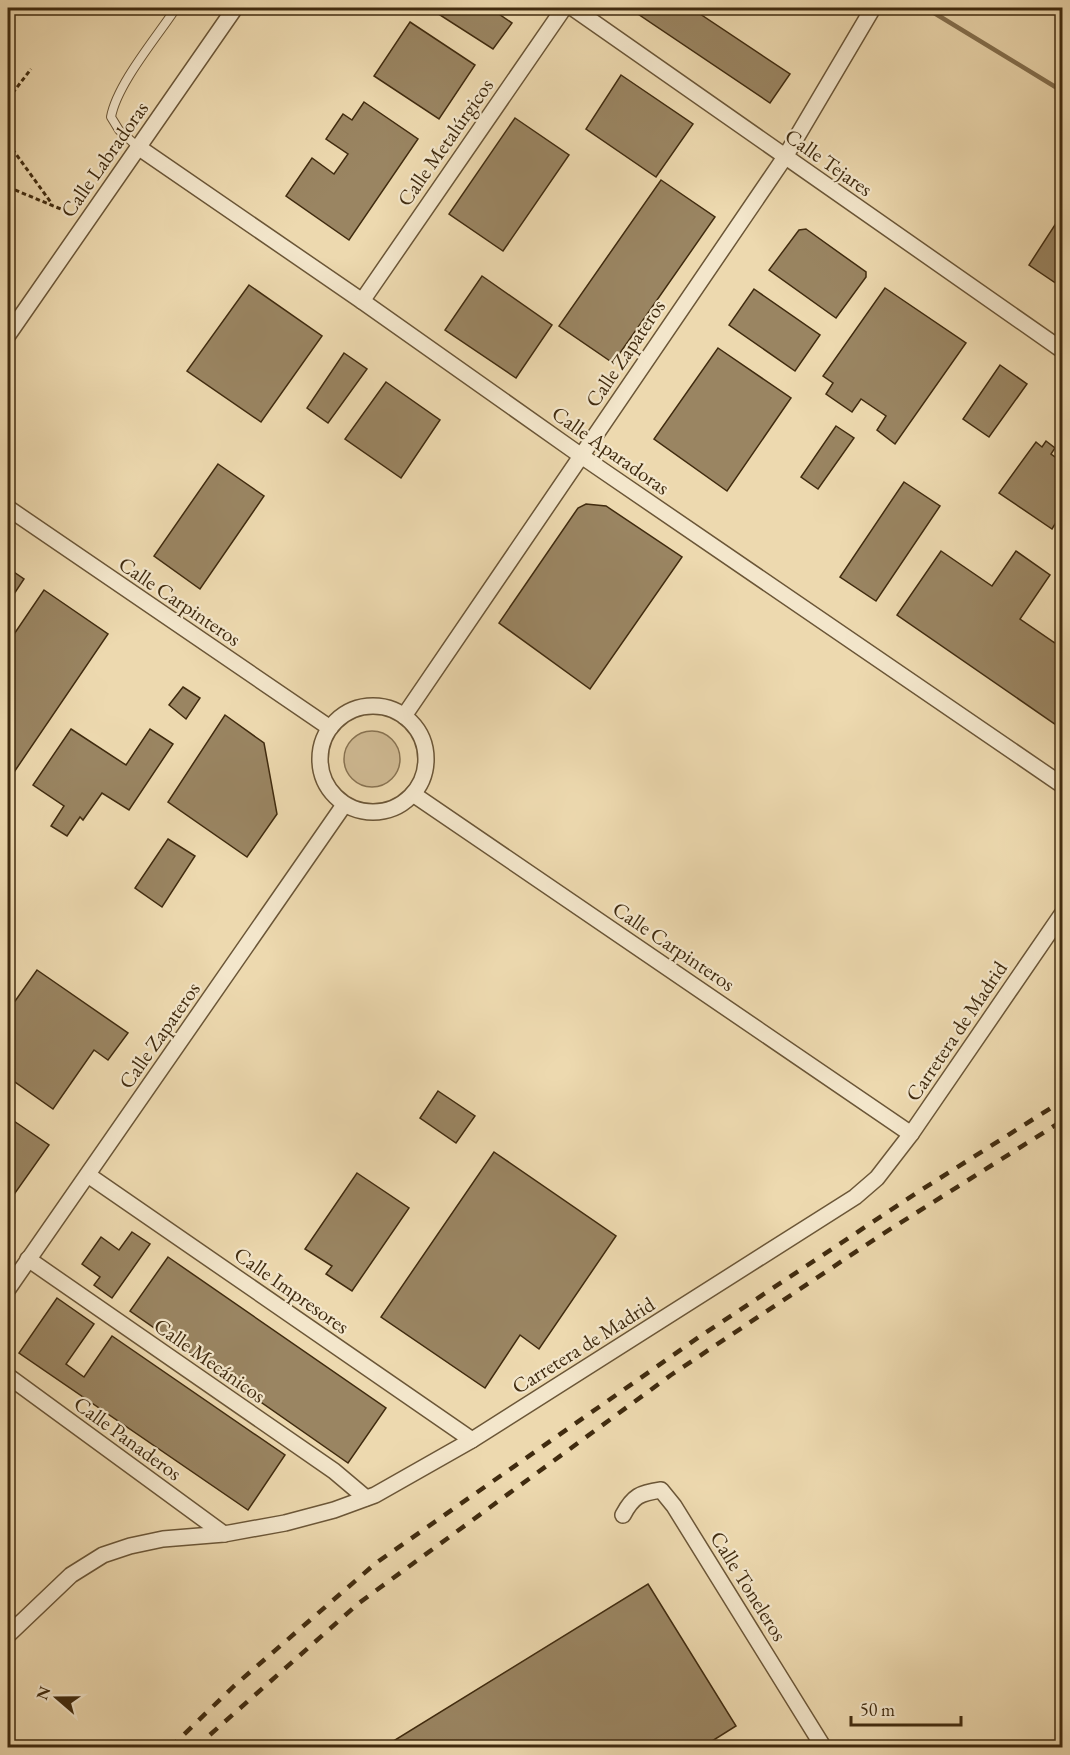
<svg xmlns="http://www.w3.org/2000/svg" width="1070" height="1755" font-family="'EB Garamond',serif">
  <rect width="100%" height="100%" fill="#edd9af"/>
  <filter id="stains"><feTurbulence type="fractalNoise" baseFrequency=".00333" numOctaves="4"/><feColorMatrix values="0 0 0 0 .2 0 0 0 0 .09 0 0 0 0 .02 0 0 0 .5 -.17"/></filter>
  <radialGradient id="worn" r=".72"><stop offset=".6" stop-color="#630" stop-opacity="0"/><stop offset="1" stop-color="#630" stop-opacity=".3"/></radialGradient>
  <circle fill="#d0bb94" stroke="#887352" stroke-width="1.5" cx="372" cy="759" r="28"/>
  <g fill="none" stroke-linecap="round" stroke-linejoin="round">
    <path stroke="#84704f" stroke-width="4.5" d="M926,8L1062,91"/>
  </g>
  <g fill="#9a8562" stroke="#402b0f" stroke-width="1.5">
    <path d="M429,8H490L512,23L493,49Z"/>
    <path d="M629,8H691L790,74L770,103Z"/>
    <path d="M410,22L475,65L439,119L374,76Z"/>
    <path d="M621,75L693,124L656,177L586,129Z"/>
    <path d="M364,102L418,139L349,240L286,196L312,158L334,174L348,154L326,139L343,114L352,120Z"/>
    <path d="M515,118L569,155L503,251L449,214Z"/>
    <path d="M661,180L715,217L613,363L559,326Z"/>
    <path d="M1062,214V276L1057,284L1029,265Z"/>
    <path d="M806,229L866,272V277L836,318L769,270L799,230Z"/>
    <path d="M482,276L552,325L516,378L445,330Z"/>
    <path d="M249,285L322,336L261,422L187,371Z"/>
    <path d="M885,288L966,343L895,444L877,430L886,416L861,399L852,412L826,394L833,383L823,376Z"/>
    <path d="M754,289L820,335L795,371L729,325Z"/>
    <path d="M718,348L791,398L727,491L654,439Z"/>
    <path d="M344,353L367,369L328,423L307,408Z"/>
    <path d="M1000,365L1027,384L989,437L963,419Z"/>
    <path d="M386,382L440,420L401,478L345,439Z"/>
    <path d="M836,426L854,438L818,489L801,477Z"/>
    <path d="M1046,441L1055,448L1051,454L1062,462V513L1052,529L999,493L1036,442L1042,447Z"/>
    <path d="M218,464L264,496L200,589L154,556Z"/>
    <path d="M904,482L940,506L876,601L840,577Z"/>
    <path d="M586,504L606,506L682,557L590,689L499,623L578,508Z"/>
    <path d="M941,551L992,586L1016,551L1050,575L1020,619L1062,648V729L897,615Z"/>
    <path d="M8,568L24,579L8,603Z"/>
    <path d="M44,590L108,634L8,781V643Z"/>
    <path d="M183,687L200,698L186,719L169,705Z"/>
    <path d="M225,715L264,743L277,814L247,857L168,802Z"/>
    <path d="M71,729L126,765L150,729L173,744L129,810L102,793L83,820L80,817L67,836L51,826L64,806L33,785Z"/>
    <path d="M168,839L195,856L162,907L135,888Z"/>
    <path d="M37,970L128,1033L108,1060L94,1050L53,1109L8,1077V1011Z"/>
    <path d="M438,1091L475,1116L456,1143L420,1118Z"/>
    <path d="M8,1117L49,1145L8,1203Z"/>
    <path d="M494,1152L616,1236L539,1349L520,1335L485,1388L381,1317Z"/>
    <path d="M357,1173L409,1208L352,1291L326,1274L332,1266L305,1249Z"/>
    <path d="M132,1232L150,1244L112,1298L94,1285L100,1277L82,1264L101,1237L119,1250Z"/>
    <path d="M168,1257L386,1408L348,1463L130,1311Z"/>
    <path d="M57,1298L94,1324L66,1364L84,1377L112,1336L285,1455L248,1510L19,1353Z"/>
    <path d="M648,1584L736,1726L701,1748H382Z"/>
  </g>
  <g fill="none" stroke-linecap="round" stroke-linejoin="round">
    <defs>
      <path id="service" d="M138,147L119,130L111,117C117,84 157,37 176,8"/>
      <g id="minor">
        <path d="M573,8L1062,350"/>
        <path d="M138,147L362,301L580,455L1062,785"/>
        <path d="M362,301L564,8"/>
        <path d="M8,335L235,8"/>
        <path d="M8,508L330,728"/>
        <circle cx="373" cy="759" r="53"/>
        <path d="M404,716L785,157L873,8"/>
        <path d="M413,794L911,1134"/>
        <path d="M88,1175L472,1440"/>
        <path d="M28,1259L334,1471L366,1498"/>
        <path d="M8,1289L344,805"/>
        <path d="M8,1376L224,1534"/>
        <path d="M623,1515C633,1496 640,1493 661,1490L674,1506L824,1748"/>
        <path d="M8,1635L71,1575L103,1555L130,1546L163,1539L224,1534L285,1523L334,1510L375,1495L472,1440L855,1197L877,1178L911,1134L1062,914"/>
      </g>
    </defs>
    <use href="#service" stroke="#6b5637" stroke-width="10"/>
    <use href="#minor" stroke="#6b5637" stroke-width="18"/>
    <g stroke="#402b0f" stroke-width="3" stroke-dasharray="4.5 3" stroke-linecap="butt">
      <path d="M8,99L31,69"/>
      <path d="M8,143L52,204"/>
      <path d="M8,187L75,215"/>
    </g>
    <use href="#service" stroke="#f3e6cb" stroke-width="8"/>
    <use href="#minor" stroke="#f3e6cb" stroke-width="15"/>
    <g stroke="#402b0f" stroke-width="4.5" stroke-dasharray="10 10" stroke-linecap="butt">
      <path d="M170,1748L234,1686L376,1563L699,1337L918,1192L1062,1101"/>
      <path d="M195,1748L359,1603L671,1375L881,1235L1062,1121"/>
    </g>
  </g>
  <g text-anchor="middle" dominant-baseline="central" stroke-width="4.5" stroke-linejoin="round" paint-order="stroke">
    <g font-size="21" fill="#402b0f" stroke="#f3e6cb">
      <text transform="translate(445 142) rotate(-55)">Calle Metalúrgicos</text>
      <text transform="translate(104 159) rotate(-55)">Calle Labradoras</text>
      <text transform="translate(829 162) rotate(35)">Calle Tejares</text>
      <text transform="translate(625 353) rotate(-56)">Calle Zapateros</text>
      <text transform="translate(611 450) rotate(35)">Calle Aparadoras</text>
      <text transform="translate(180 601) rotate(34)">Calle Carpinteros</text>
      <text transform="translate(674 946) rotate(34)">Calle Carpinteros</text>
      <text transform="translate(956 1031) rotate(-56)">Carretera de Madrid</text>
      <text transform="translate(159 1035) rotate(-55)">Calle Zapateros</text>
      <text transform="translate(292 1290) rotate(35)">Calle Impresores</text>
      <text transform="translate(583 1345) rotate(-32)">Carretera de Madrid</text>
      <text transform="translate(210 1360) rotate(35)">Calle Mecánicos</text>
      <text transform="translate(128 1438) rotate(36)">Calle Panaderos</text>
      <text transform="translate(749 1586) rotate(58)">Calle Toneleros</text>
    </g>
  </g>
  <rect width="1070" height="1755" fill="none" stroke="#edd9af" stroke-width="30"/>
  <rect x="9" y="9" width="1052" height="1737" fill="none" stroke="#402b0f" stroke-width="3"/>
  <rect x="15" y="15" width="1040" height="1725" fill="none" stroke="#402b0f" stroke-width="1.5"/>
  <g transform="translate(57 1698) rotate(290)" stroke="#f3e6cb" stroke-width="4.5" paint-order="stroke">
  <path d="M0-4.5L10 22L0 15L-10 22Z" fill="#402b0f"/>
  <text y="-9" font-size="16" font-weight="bold" text-anchor="middle" fill="#402b0f">N</text>
  </g>
  <path d="M851 1716v9h110v-9" fill="none" stroke="#402b0f" stroke-width="3"/>
  <text x="860" y="1716" font-size="18" fill="#402b0f" stroke="#f3e6cb" stroke-width="4.5" paint-order="stroke">50 m</text>
  <rect width="100%" height="100%" filter="url(#stains)"/>
  <rect width="100%" height="100%" fill="url(#worn)"/>
</svg>
